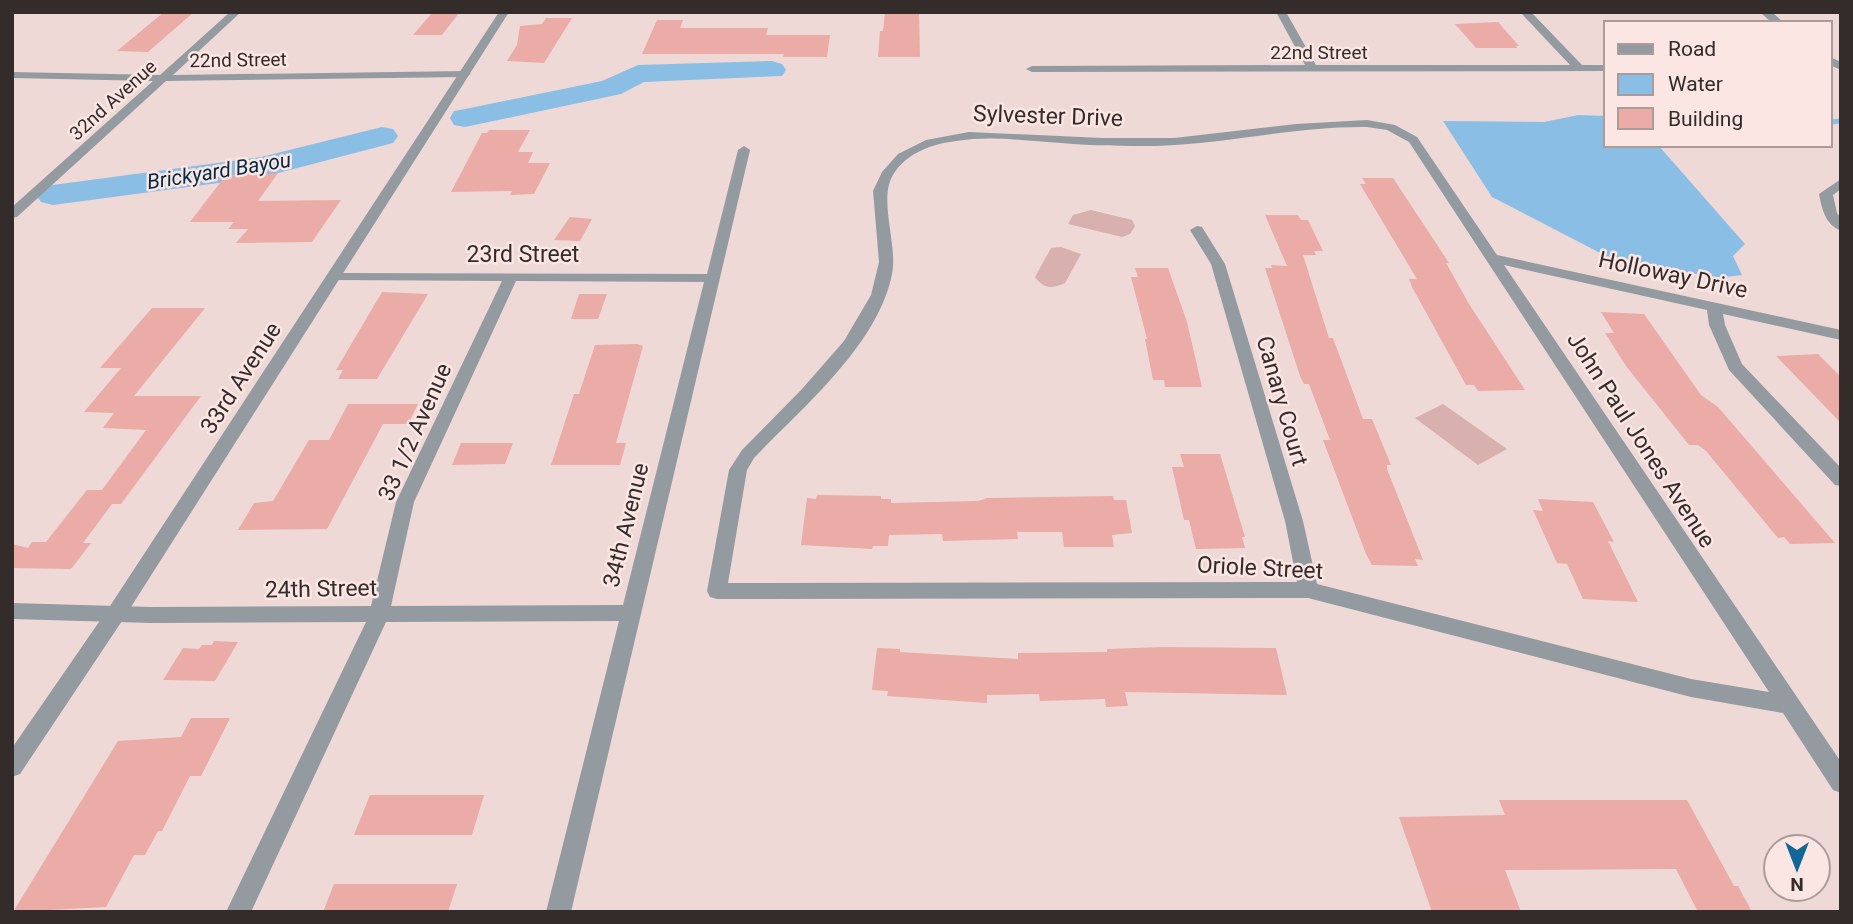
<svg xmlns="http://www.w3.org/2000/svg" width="1853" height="924" font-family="Roboto,sans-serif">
  <rect width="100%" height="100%" fill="#eed9d7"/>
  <g fill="#d8b0ad">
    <path d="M1091,210L1132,220L1135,226L1130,234L1122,237L1068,224L1073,215Z"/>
    <path d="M1061,247L1081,254L1065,283C1051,289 1044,289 1035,277L1051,248Z"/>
    <path d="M1443,404L1507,449L1478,465L1415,418Z"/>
  </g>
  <path fill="#8bbee4" d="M1578,115L1606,116V145H1658L1745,244L1733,256L1742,275L1716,278L1606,256L1492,197L1443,121L1544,122Z"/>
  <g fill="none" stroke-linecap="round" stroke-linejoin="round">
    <path stroke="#8bbee4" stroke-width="5" d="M1830,122L1841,121"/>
    <g fill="#8bbee4" fill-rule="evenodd">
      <path d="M772,61L782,64L786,70L782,76L644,82L621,94L465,127L454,125L450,118L454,111L465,109L602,81L638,65Z"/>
      <path d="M382,127L393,129L398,136L393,143L263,177L53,205L41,202L36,195L41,188L53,185L261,157Z"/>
    </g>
  </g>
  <g fill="#ebaba7">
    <path d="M164,12H194L148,52L117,51Z"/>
    <path d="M885,12H919L920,57H878L880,31H883Z"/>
    <path d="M432,13H459L442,35H413Z"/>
    <path d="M546,18H572L544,63L507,61L517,45L520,26L542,24Z"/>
    <path d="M657,20H683L680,28H768L766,35H830L827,57H783L784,54H642Z"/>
    <path d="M1498,22L1519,46H1516L1517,48H1476L1455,24Z"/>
    <path d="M489,130H530L518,152H533L528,163H550L534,194L510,195L512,191L451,192L482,133H487Z"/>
    <path d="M278,173L258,201L341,200L312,242L236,243L248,229H228L234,222H190L226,175Z"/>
    <path d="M1362,178H1393L1449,263H1446L1469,304L1525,390L1478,391L1474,385H1466L1412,287L1409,279H1417L1360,184H1366Z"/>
    <path d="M1265,215H1298L1301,220H1308L1323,251H1314L1316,255H1303L1329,338H1333L1363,419H1372L1391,465H1387V469L1423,560L1415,559L1418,566L1372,565L1366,554L1323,440H1330L1309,384H1304L1300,376L1265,268H1272L1271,265L1287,266Z"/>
    <path d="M570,217L592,219L580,241L554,240Z"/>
    <path d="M1135,268H1168L1187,322L1202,387H1165L1164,380H1153L1145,339H1147L1131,277H1138Z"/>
    <path d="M382,292L428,294L377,379H338L343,370H336Z"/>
    <path d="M579,294H607L598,319H571Z"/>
    <path d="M152,308H205L134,396H201L121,504H112L83,543H91L71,569L12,568V544L28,548L32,542H46L87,490H102L146,430L103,428L114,413L84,412L121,368H100Z"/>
    <path d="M1601,312L1644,314L1701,395L1718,407L1835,543L1790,544L1784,537L1778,538L1706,451L1698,445H1689L1626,366L1605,333H1614Z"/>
    <path d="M637,344L643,346L616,443H626L620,465H551L574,394H579L595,345Z"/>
    <path d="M1818,354L1841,377V423L1776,356Z"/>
    <path d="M348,404H418L408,424H383L327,529L238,530L254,503L273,501L309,440H329Z"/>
    <path d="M461,443H513L505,464L452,465Z"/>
    <path d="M1180,454H1220L1245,537H1242L1245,548L1196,549L1189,520H1184L1172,467H1184Z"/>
    <path d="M817,495L881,496V499H891V503L978,501L987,498L1113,496L1114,500H1126L1132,533L1112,535L1114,547H1064L1062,532H1017L1018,539L943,541L942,534L889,535L888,546H873L872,549L801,545L807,498L816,499Z"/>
    <path d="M1538,499L1593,502L1614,542L1608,541L1638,602L1583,599L1567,564L1557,563L1533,510L1543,511Z"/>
    <path d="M214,641L238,642L215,681L163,680L183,648L199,649L202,645H212Z"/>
    <path d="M1162,647L1276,648L1287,695L1125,692L1128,706L1106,707L1105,699L1040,701L1039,694L987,695V703L887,696L888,691L872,690L877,648L900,649V652L1018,659V653L1107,652V649Z"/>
    <path d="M191,718H230L201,776H190L162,831H158L145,855H134L106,907L13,912L118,741L181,737Z"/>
    <path d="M370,795H484L472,835H354Z"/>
    <path d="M1499,800H1687L1734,886H1738L1752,912H1698L1676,869L1505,870L1521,912H1432L1399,817L1505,815Z"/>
    <path d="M334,884H457L448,912H323Z"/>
  </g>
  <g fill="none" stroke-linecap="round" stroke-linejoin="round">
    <g fill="#949ba0" fill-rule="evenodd">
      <path d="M230,12H241L173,75L465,71L471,74L465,77L166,81L17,217L12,218V207L153,81L12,78V72L160,75Z"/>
      <path d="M1276,12H1286L1316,65H1570L1520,12H1531L1582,65H1606V71L1032,72L1026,69L1032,66L1305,65Z"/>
      <path d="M1760,12H1772L1784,23H1772Z"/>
      <path d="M1830,57L1841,62V70L1830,65Z"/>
      <path d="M1367,120L1395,125L1417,137L1497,255L1841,330V340L1723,314L1725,325L1742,364L1841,468V486L1835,485L1729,370L1709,325L1707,310L1504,265L1841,762V793L1833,790L1783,713L1691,697L1308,598L717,599L710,597L707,591L729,470L742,450L802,389L844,341L871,295L879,262L873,191L882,172L898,154L926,140L969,132L1102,138H1174L1296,124ZM1367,127L1387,130L1409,142L1769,692L1691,679L1317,584L1303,521L1225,264L1202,227L1197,226L1190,230L1211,264L1285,521L1297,582L728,583L747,470L754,458C802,408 878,345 892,274C898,244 878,200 893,175C906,153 932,144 956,141C991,135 1026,141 1061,143C1093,146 1125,146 1156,146C1227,144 1296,126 1367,127Z"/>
      <path d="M744,146L750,150L571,912H546L619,621L386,622L251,912H226L366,622L151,623L12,619V603L151,607L371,606L396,502L502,281L334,280L329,279L327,276L329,273L707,274L738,150ZM516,281L704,282L623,605L391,606L414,502Z"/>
      <path d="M1841,179V189L1833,195L1837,213L1841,218V231C1825,224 1822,209 1819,194Z"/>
    </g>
    <path fill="#949ba0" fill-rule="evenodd" d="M499,12H509L124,618L20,774L12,777V748L110,606Z"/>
  </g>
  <g text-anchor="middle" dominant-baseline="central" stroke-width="5" stroke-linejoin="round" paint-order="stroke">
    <g font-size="19" fill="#342c2b" stroke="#fbe6e4">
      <text x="1319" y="52">22nd Street</text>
      <text transform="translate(238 60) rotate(-1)">22nd Street</text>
      <text transform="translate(113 100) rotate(-42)">32nd Avenue</text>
    </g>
    <g font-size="21" font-style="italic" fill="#012c45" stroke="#fbe6e4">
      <text transform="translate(219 171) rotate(-9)">Brickyard Bayou</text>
    </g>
    <g font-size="23" fill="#342c2b" stroke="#fbe6e4">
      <text transform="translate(1048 116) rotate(2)">Sylvester Drive</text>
      <text x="523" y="254">23rd Street</text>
      <text transform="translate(1673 275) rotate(12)">Holloway Drive</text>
      <text transform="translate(241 378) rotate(-57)">33rd Avenue</text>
      <text transform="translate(1282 401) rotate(74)">Canary Court</text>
      <text transform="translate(415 432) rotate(-66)">33 1/2 Avenue</text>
      <text transform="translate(1641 440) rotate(57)">John Paul Jones Avenue</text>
      <text transform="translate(626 525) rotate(-76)">34th Avenue</text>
      <text transform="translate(1260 568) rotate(3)">Oriole Street</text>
      <text transform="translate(321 589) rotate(-1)">24th Street</text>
    </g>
  </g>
  <rect width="1853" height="924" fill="none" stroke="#342c2b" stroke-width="28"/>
  <rect x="1604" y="21" width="228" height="126" fill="#fbe6e4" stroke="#ab9c9a" stroke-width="2"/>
  <rect x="1618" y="44" width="35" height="10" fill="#949ba0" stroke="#ab9c9a" stroke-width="2"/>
  <text x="1668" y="56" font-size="21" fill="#342c2b">Road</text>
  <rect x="1618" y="74" width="35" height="21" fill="#8bbee4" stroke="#ab9c9a" stroke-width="2"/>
  <text x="1668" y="91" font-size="21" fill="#342c2b">Water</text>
  <rect x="1618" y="108" width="35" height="21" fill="#ebaba7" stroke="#ab9c9a" stroke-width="2"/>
  <text x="1668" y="126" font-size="21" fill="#342c2b">Building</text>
  <g transform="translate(1797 868) rotate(180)"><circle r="33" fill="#fbe6e4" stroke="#ab9c9a" stroke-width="2"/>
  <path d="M0-5L12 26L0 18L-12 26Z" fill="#126798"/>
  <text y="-10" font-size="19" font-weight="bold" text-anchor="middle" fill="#342c2b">N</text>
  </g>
</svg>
